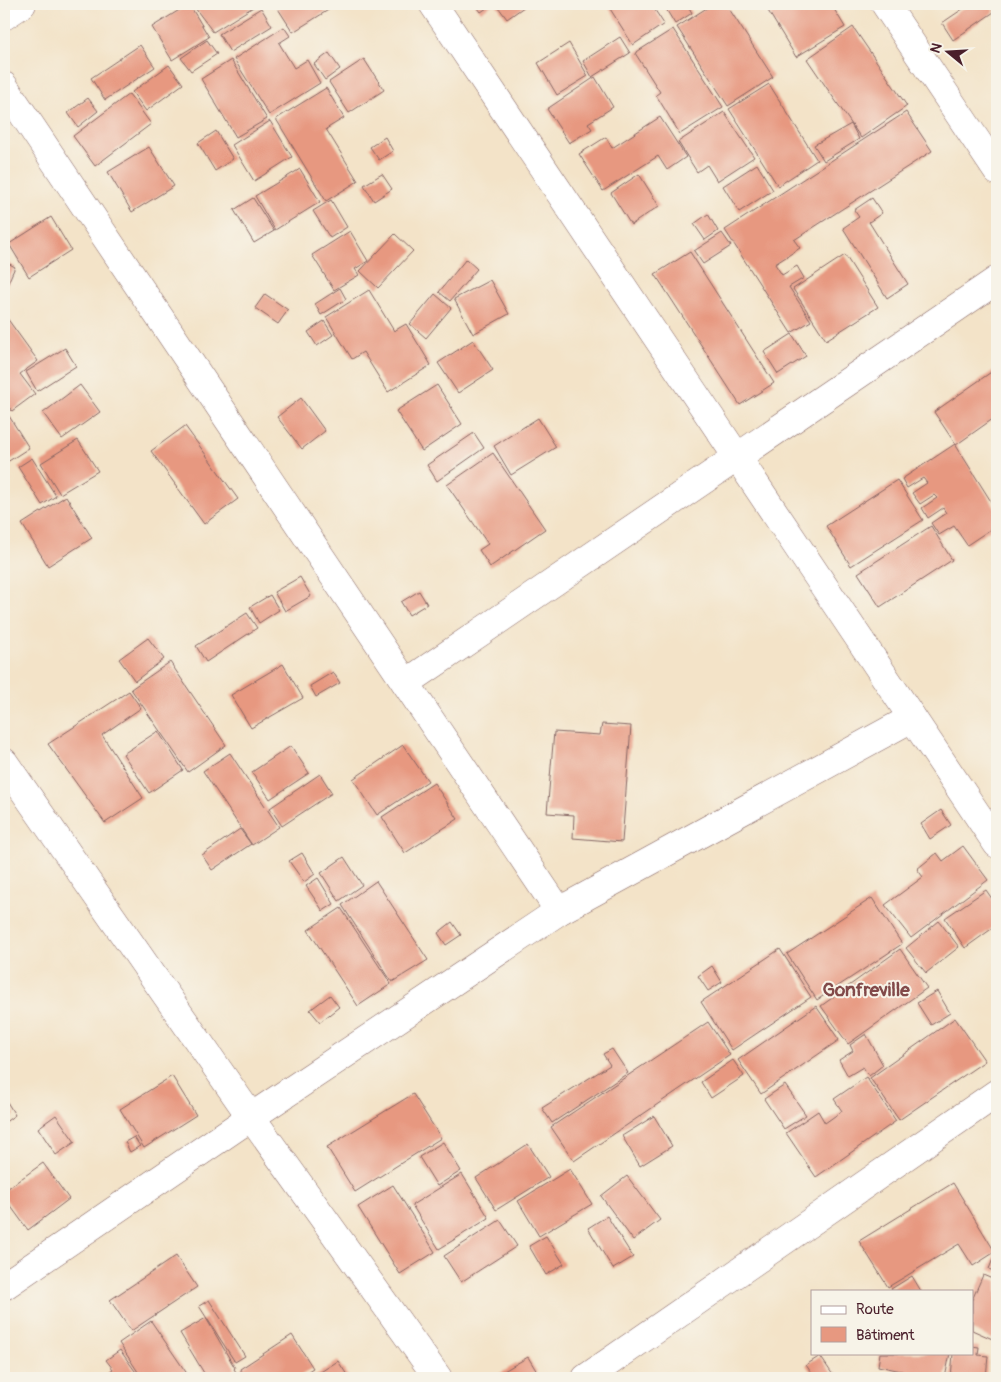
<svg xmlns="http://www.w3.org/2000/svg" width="1001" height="1382" font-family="Pangolin,sans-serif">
  <rect width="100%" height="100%" fill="#f7f3e8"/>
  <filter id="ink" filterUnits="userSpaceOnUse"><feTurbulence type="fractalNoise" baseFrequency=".02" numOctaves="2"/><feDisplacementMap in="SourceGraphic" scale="10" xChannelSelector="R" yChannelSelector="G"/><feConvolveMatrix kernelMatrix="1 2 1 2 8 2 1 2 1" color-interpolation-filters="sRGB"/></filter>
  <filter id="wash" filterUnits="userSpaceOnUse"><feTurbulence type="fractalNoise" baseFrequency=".0096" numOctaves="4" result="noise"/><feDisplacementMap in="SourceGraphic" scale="20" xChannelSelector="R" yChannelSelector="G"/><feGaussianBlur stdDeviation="1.12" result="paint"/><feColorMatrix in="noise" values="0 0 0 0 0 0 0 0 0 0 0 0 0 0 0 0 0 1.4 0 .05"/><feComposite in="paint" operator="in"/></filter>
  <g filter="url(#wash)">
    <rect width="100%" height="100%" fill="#f3e3c8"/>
    <g id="blocks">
      <g fill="#e79880">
        <path d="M160,4H174L164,10Z"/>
        <path d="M189,4L209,37L172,60L152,27Z"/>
        <path d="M192,4H258L213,32Z"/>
        <path d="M275,4H338L293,32Z"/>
        <path d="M475,4H493L481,12Z"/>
        <path d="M496,4H528L507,19Z"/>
        <path d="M607,4H651L664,24L633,45Z"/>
        <path d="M663,4H687L692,13L675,24Z"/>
        <path d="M713,4H726L773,77L728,106L677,27Z"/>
        <path d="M764,4H831L845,27L796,57Z"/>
        <path d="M970,4H989L994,12L953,40L942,23Z"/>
        <path d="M261,8L272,26L230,52L219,34Z"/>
        <path d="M284,27L290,36L279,43L294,68L307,60L320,83L269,115L234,59Z"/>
        <path d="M853,27L907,106L861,138L807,59Z"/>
        <path d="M673,29L723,107L680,134L656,95L660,92L635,53Z"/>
        <path d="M620,37L630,53L592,77L583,61Z"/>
        <path d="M207,40L217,54L191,71L181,58Z"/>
        <path d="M569,43L588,76L557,95L538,63Z"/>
        <path d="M140,45L155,67L105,100L91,78Z"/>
        <path d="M329,53L340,69L325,80L314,64Z"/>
        <path d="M364,59L384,90L349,113L329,82Z"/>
        <path d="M231,60L267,119L236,137L201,79Z"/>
        <path d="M169,65L183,84L146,111L132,92Z"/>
        <path d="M595,77L613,107L588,123L592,129L569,143L547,109Z"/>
        <path d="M769,84L817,160L778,186L729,109Z"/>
        <path d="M326,88L344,118L326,129L358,181L326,201L276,119Z"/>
        <path d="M129,94L151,124L95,166L73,136Z"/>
        <path d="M88,98L98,111L78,127L68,113Z"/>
        <path d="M724,112L754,157L717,181L707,165L697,172L678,142Z"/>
        <path d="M906,112L932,151L794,240L800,248L775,264L782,275L797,266L804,278L789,287L811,321L791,333L725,230Z"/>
        <path d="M660,117L686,157L667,170L658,156L603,191L579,154L606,137L612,148Z"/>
        <path d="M270,121L292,157L254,181L232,145Z"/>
        <path d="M851,124L859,139L824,161L814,145Z"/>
        <path d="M216,131L233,159L215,171L198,143Z"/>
        <path d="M385,137L393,151L379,160L370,147Z"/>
        <path d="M149,147L174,186L132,212L108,172Z"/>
        <path d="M757,164L773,190L739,212L723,186Z"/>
        <path d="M300,169L320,202L275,230L255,196Z"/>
        <path d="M382,174L392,189L374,201L364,185Z"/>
        <path d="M639,174L659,206L631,225L611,193Z"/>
        <path d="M253,198L274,231L254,243L234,210Z"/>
        <path d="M872,198L882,213L869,222L908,284L887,298L843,228L859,217L854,210Z"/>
        <path d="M331,200L347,227L330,238L313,211Z"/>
        <path d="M708,214L718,231L705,240L694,224Z"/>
        <path d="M51,217L71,250L29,277L9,244Z"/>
        <path d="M350,231L368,261L355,269L359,275L334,290L312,255Z"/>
        <path d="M722,233L731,246L703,264L694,251Z"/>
        <path d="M395,234L413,251L378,288L360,271Z"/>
        <path d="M690,252L774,383L740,405L655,274Z"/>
        <path d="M845,255L878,307L826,340L793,289Z"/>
        <path d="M466,259L477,269L450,301L439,292Z"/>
        <path d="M4,261L15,267L4,292Z"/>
        <path d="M490,280L509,314L473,334L454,299Z"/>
        <path d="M340,288L346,299L321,315L315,304Z"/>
        <path d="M369,290L394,331L406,324L431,365L388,392L363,352L352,359L326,317Z"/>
        <path d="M265,294L288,310L278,324L255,308Z"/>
        <path d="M435,294L451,308L426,338L410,324Z"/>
        <path d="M4,314L38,361L20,374L35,394L12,411L4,400Z"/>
        <path d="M324,321L333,335L317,346L308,332Z"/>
        <path d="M792,334L806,356L778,374L764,352Z"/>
        <path d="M473,340L493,370L458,393L438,363Z"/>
        <path d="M65,348L76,366L37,391L26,372Z"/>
        <path d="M997,368V416L956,445L934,412Z"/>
        <path d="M80,385L100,412L62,439L43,413Z"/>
        <path d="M437,385L462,424L422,451L396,411Z"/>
        <path d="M301,398L325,431L302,449L277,417Z"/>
        <path d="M9,416L29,448L4,464V419Z"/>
        <path d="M538,418L556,447L511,475L494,446Z"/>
        <path d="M185,426L238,499L204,524L151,451Z"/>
        <path d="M474,433L484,448L437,481L427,465Z"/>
        <path d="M78,440L98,471L60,494L41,463Z"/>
        <path d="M955,444L997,511V525L967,545L954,526L939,535L931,523L946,513L943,508L928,518L922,508L937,498L934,495L920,504L912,493L927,483L923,478L907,488L902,479Z"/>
        <path d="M493,453L545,529L490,567L479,550L488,544L447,485Z"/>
        <path d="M32,458L56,496L42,505L18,467Z"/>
        <path d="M897,480L923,520L851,566L826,526Z"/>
        <path d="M66,496L92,538L48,566L22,524Z"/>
        <path d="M931,526L952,560L880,607L858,573Z"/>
        <path d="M300,577L311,596L285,611L274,592Z"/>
        <path d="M419,591L427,604L409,615L401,602Z"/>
        <path d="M270,595L279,610L259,623L250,607Z"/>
        <path d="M247,613L257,628L206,662L196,646Z"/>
        <path d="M148,638L164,659L135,681L119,659Z"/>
        <path d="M170,662L226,745L188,772L131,689Z"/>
        <path d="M283,664L303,698L251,728L231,695Z"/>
        <path d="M333,672L340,683L316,697L310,686Z"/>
        <path d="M129,691L141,708L102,735L143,798L105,823L48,744Z"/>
        <path d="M602,724L631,726L622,842L573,838L574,815L547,813L554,732L600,735Z"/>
        <path d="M158,731L183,770L149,793L123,754Z"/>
        <path d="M403,745L428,781L377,815L353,779Z"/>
        <path d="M291,746L309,773L270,799L252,772Z"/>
        <path d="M230,753L279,827L252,845L203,771Z"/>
        <path d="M320,774L332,793L282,826L270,808Z"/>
        <path d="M434,783L458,819L405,853L382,817Z"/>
        <path d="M941,810L951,825L930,839L921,824Z"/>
        <path d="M240,829L251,844L212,870L202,855Z"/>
        <path d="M963,846L988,880L911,938L885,905L923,877L917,869L937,853L943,861Z"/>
        <path d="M302,853L315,874L304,882L289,861Z"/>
        <path d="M344,857L362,885L339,901L321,873Z"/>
        <path d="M318,878L334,904L323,911L306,886Z"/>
        <path d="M376,881L428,960L392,982L342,905Z"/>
        <path d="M986,890L997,906V925L965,948L945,918Z"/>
        <path d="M872,898L902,944L817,1000L787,954Z"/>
        <path d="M341,908L391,984L358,1006L308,930Z"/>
        <path d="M939,921L959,947L926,973L906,948Z"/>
        <path d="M452,922L461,935L446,945L438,933Z"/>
        <path d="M780,949L811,997L732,1050L701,1002Z"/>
        <path d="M900,949L927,988L848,1044L821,1006Z"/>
        <path d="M712,966L722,982L708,991L698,976Z"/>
        <path d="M937,991L950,1013L931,1025L917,1003Z"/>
        <path d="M330,995L339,1007L320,1022L310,1010Z"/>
        <path d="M816,1006L839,1040L761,1094L738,1060Z"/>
        <path d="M955,1018L985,1061L899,1120L870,1078Z"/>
        <path d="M708,1022L730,1055L574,1161L551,1127Z"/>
        <path d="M866,1034L883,1065L869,1076L863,1067L848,1076L839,1060L853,1051L850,1045Z"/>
        <path d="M612,1049L628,1073L552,1123L542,1108L610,1065L603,1054Z"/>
        <path d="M733,1060L744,1076L711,1098L701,1082Z"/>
        <path d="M172,1076L196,1115L144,1148L120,1109Z"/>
        <path d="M866,1077L896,1121L816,1177L786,1133L818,1111L825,1123L842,1111L834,1099Z"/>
        <path d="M785,1085L806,1115L784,1129L764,1099Z"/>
        <path d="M413,1094L441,1138L355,1192L327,1147Z"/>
        <path d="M4,1097L15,1115L4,1123Z"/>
        <path d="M56,1115L75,1142L56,1155L38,1128Z"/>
        <path d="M654,1116L672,1146L640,1166L622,1136Z"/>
        <path d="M134,1137L140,1146L130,1152L125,1142Z"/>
        <path d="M443,1142L461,1171L437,1186L419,1157Z"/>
        <path d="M528,1144L549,1177L496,1210L476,1178Z"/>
        <path d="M43,1163L69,1199L28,1230L4,1197V1191Z"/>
        <path d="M570,1169L592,1204L539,1236L518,1201Z"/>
        <path d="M462,1174L489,1218L439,1249L412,1205Z"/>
        <path d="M627,1176L660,1220L633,1240L601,1196Z"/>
        <path d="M953,1183L995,1252L973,1266L959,1244L888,1287L859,1241Z"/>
        <path d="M393,1185L435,1252L400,1274L358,1207Z"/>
        <path d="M607,1216L633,1257L613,1269L588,1228Z"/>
        <path d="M500,1220L517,1246L461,1282L444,1256Z"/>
        <path d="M546,1236L564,1264L546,1275L529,1246Z"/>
        <path d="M997,1249V1273L989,1269Z"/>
        <path d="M176,1256L197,1287L131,1331L110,1300Z"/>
        <path d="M983,1275L997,1281V1341L972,1330V1300Z"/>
        <path d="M912,1276L921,1291H893L891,1289Z"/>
        <path d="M209,1300L245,1356L235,1362L199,1306Z"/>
        <path d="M206,1318L235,1368L234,1369L240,1378H207L180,1333Z"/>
        <path d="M151,1321L190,1378H142L119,1343Z"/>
        <path d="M292,1335L313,1368L297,1378H246L240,1369Z"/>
        <path d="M972,1346L979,1347L978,1355L988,1356L986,1378H951L953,1353H972Z"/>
        <path d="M120,1350L140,1378H101L113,1369L106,1360Z"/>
        <path d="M880,1353H950L945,1378H934L878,1366Z"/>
        <path d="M820,1356L835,1378H815L806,1365Z"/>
        <path d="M528,1357L537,1372L527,1378H492Z"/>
        <path d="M338,1361L349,1378H311Z"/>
      </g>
    </g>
  </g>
  <g filter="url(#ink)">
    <use href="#blocks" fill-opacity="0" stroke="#856462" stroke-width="1"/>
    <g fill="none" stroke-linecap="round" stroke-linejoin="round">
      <defs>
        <g id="minor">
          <path d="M433,4L997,844"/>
          <path d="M885,4L997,171"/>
          <path d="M4,16L22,4"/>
          <path d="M4,86L559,911"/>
          <path d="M406,683L997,280"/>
          <path d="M4,762L251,1117L438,1378"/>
          <path d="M4,1286L251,1117L559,911L912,718"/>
          <path d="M586,1378L997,1093"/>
        </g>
      </defs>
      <use href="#minor" stroke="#856462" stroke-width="29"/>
      <use href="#minor" stroke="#fff" stroke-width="28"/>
    </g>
  </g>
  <g text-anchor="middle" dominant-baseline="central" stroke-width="4" stroke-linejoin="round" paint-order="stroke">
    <g font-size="19" font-weight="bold" fill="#814949" stroke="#f7f3e8">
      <text x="866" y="990">Gonfreville</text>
    </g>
  </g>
  <rect width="1001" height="1382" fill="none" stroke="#f7f3e8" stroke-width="20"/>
  <rect x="811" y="1290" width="162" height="65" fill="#f7f3e8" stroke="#b29e9c"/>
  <rect x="821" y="1306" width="25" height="8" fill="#ffffff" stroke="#b29e9c"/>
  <text x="856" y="1314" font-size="15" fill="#4a1f2b">Route</text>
  <rect x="821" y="1327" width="25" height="15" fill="#e79880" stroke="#b29e9c"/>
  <text x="856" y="1340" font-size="15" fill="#4a1f2b">Bâtiment</text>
  <g transform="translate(948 52) rotate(288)" stroke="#f7f3e8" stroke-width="4" paint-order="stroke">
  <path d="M0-4L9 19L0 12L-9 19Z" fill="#4a1f2b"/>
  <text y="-8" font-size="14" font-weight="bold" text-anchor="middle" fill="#4a1f2b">N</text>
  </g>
</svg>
